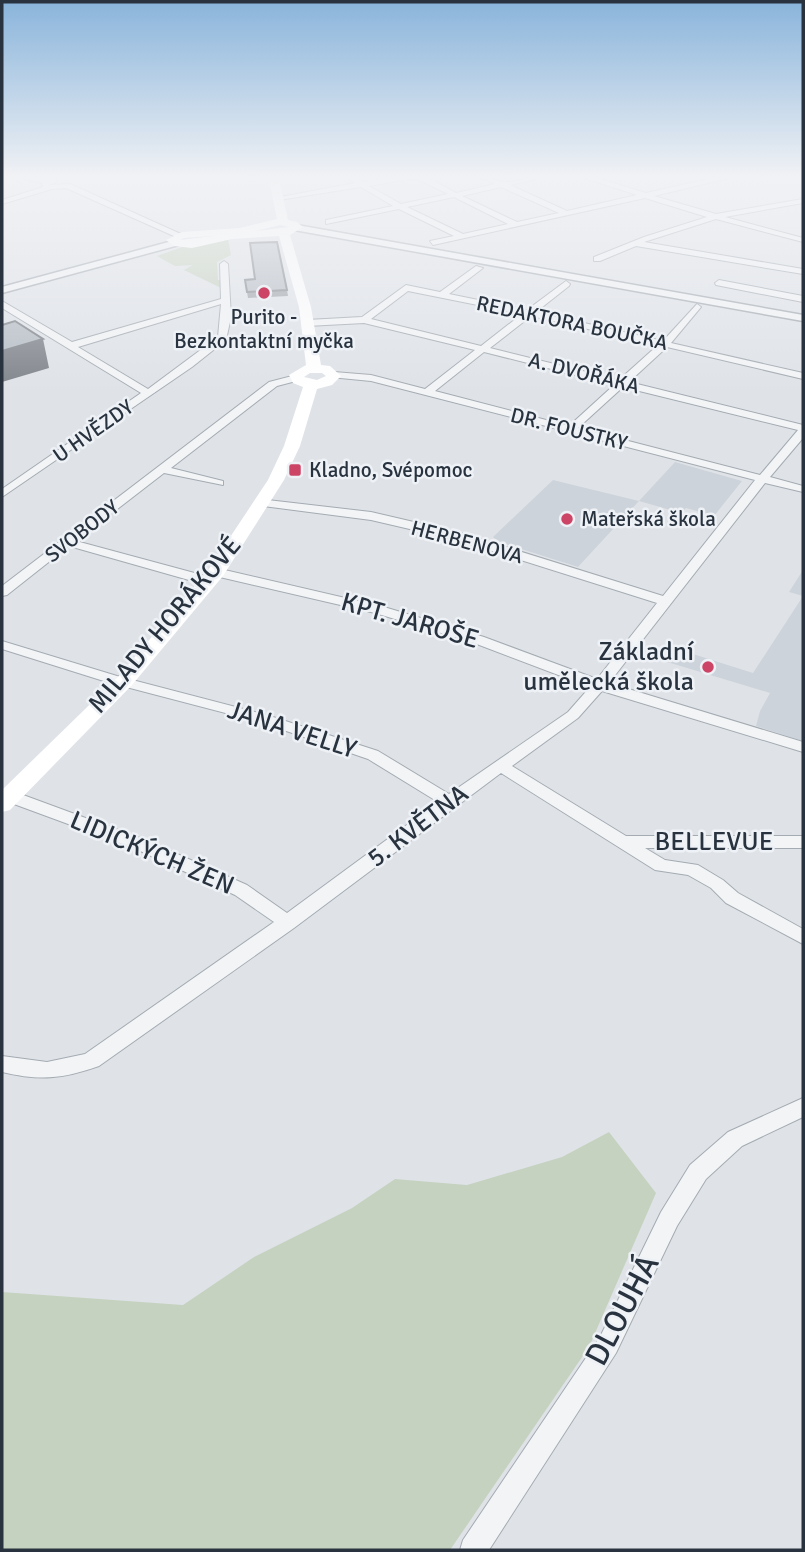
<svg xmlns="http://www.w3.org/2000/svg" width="805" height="1552" font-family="Signika,sans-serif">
  <rect width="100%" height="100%" fill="#dfe3e8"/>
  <g fill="#cdd3da">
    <path d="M675,462L742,481L714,516L686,508L681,513L639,501L578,567L499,542L493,537L553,480L639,501Z"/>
    <path d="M803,570V741L756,726L760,711L770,693L664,661L674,648L753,673L803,596L789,592Z"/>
  </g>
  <g fill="#c6d2c0">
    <path d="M228,239L231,255L217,262L218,280H223L221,288L184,270L193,265L175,266L157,256L182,247Z"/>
    <path d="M609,1132L656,1193L589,1347L450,1550H2V1292L183,1305L254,1257L352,1208L395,1179L467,1185L562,1157Z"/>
  </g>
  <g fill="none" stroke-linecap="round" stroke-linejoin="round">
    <defs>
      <g id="minor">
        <path d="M8,175L56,178V182L49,185L70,184L183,235L176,237L66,188L52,189L2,204V200L43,187L42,183Z"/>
        <path d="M343,175H352L363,182L405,175H423L456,193L495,184L477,175C487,175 495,182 505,182C520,182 535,175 551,175L510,185L567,211L637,195L575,175H587L646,193L727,175H741L654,196L716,214L803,199V203L725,217L803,238V242L716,219L644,242L803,269V274L636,246L600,261H594V257L644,237L707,217L645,198L433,245L430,241L454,236L399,209L326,224V220L393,206L361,187L279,200L275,198L355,183ZM415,178L448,194L401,204L369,186ZM501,187L559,213L517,222L462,196ZM454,197L508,224L463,234L407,207Z"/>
        <path d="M224,261L228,264L231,317L226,340L192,367L2,497V489L141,393L2,308V301L72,342L221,299L220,264ZM221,304L218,337L148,389L78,347Z"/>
        <path d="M476,266L483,268L449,294L527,310L566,281L570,284L569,286L536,312L663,341L697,304L701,307L671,343L803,373V379L667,347L629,382L803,425V438L770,477L803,486V492L765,483L609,683L803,742V752L602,691L578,718L512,766L626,836H803V848H645L665,860L698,865L723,880L738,893L803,929V944L726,903L711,888L688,875L655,870L501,773L294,928L99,1066C62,1079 40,1081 2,1072V1056L47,1062L85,1054L274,922L235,895L136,849L3,800V792H15L148,841L247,885L287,913L438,802L368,759L260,722L107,682L2,649V641L117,676L270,716L378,751L449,794L568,712L590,687L474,643L375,613L211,575V569L216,568L384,607L484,637L597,679L657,603L457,540L371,520L263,506L257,502L259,499L371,512L461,533L663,596L755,480L371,381L330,377V373L334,372L371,375L425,389L475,350L364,323L307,326L302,323L307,320L362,317L406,285L440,292ZM408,291L522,314L481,346L371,319ZM531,316L658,345L619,380L490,348ZM484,352L614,385L569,426L435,391ZM623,387L798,430L760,475L578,428Z"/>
        <path d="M719,280L803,296V302L716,285L715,283Z"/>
        <path d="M296,375L301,378L300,380L277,386L171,468L223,481V485L164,473L76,541L213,578V584H203L69,546L7,595L2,596V586L269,382Z"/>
        <path d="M803,1098V1117L742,1146L706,1179L677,1226L616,1353L489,1550H460L463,1540L600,1337L661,1212L690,1165L728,1132Z"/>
      </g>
      <g id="tertiary">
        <path d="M297,225L803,315V321L294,230L292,228Z"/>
        <path d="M176,240L179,241V245L2,293V287Z"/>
      </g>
    </defs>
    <use href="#minor" stroke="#a4abb2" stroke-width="2"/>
    <use href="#tertiary" stroke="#a4abb2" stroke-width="3"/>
    <use href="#minor" fill="#f2f4f6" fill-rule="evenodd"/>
    <use href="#tertiary" fill="#f2f4f6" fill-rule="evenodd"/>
    <path fill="#fff" fill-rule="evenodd" d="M268,175H278L288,220L297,222L303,227L290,235L311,307L321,365L330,366L341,376L332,385L317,389L300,446L284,480L223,576L132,685L10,810L2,812V790L118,677L209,569L268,480L284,446L303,387L293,383L289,375L306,365L299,307L279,236L232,239L192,248L174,246L166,240L182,232L240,228L277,219ZM280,225L289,227L256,231ZM213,236L180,240L184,238ZM310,373H322L326,376L317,380L304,377Z"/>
  </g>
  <path fill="#9da3a9" d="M245,280L287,290L288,296L248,298Z"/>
  <path fill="#7f848a" d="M43,339L49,368L2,382V351Z"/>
  <g fill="#b6bdc5" stroke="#7f848a" stroke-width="2">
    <path d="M277,242L287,290L247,292L245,280L255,279L250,243Z"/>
    <path d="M15,321L43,339L2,351V325Z"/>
  </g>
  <linearGradient id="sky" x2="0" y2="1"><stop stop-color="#89b4db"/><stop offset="0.45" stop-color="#f1f2f5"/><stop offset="1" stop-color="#f1f2f5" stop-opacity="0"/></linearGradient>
  <rect width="805" height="393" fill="url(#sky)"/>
  <g fill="#cc4566" stroke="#eef2f6" stroke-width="2.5">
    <circle cx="264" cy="293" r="7"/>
    <rect x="288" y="463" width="14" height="14" rx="3.5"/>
    <circle cx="567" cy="519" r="7"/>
    <circle cx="708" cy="667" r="7"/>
  </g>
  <g text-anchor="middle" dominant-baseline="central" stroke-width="5" stroke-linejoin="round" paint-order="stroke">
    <g font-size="21" fill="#28333f" stroke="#eef2f6" text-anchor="start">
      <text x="264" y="317" text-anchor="middle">Purito -<tspan x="264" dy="24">Bezkontaktní myčka</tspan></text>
      <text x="309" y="470">Kladno, Svépomoc</text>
      <text x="581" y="519">Mateřská škola</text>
    </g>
    <g font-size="21" fill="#28333f" stroke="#eef2f6">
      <text transform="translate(572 323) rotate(12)">REDAKTORA BOUČKA</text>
      <text transform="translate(584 373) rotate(14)">A. DVOŘÁKA</text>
      <text transform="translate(569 429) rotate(14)">DR. FOUSTKY</text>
      <text transform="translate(93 431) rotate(-35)">U HVĚZDY</text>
      <text transform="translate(82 531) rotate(-38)">SVOBODY</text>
      <text transform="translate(467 542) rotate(15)">HERBENOVA</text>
    </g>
    <g font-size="26" fill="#28333f" stroke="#eef2f6">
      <text transform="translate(410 621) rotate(16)">KPT. JAROŠE</text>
      <text transform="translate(165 625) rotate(-50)">MILADY HORÁKOVÉ</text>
      <text transform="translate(292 730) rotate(18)">JANA VELLY</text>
      <text transform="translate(418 826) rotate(-37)">5. KVĚTNA</text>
      <text x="714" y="842">BELLEVUE</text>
      <text transform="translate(152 853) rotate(23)">LIDICKÝCH ŽEN</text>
    </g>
    <g font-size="26" fill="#28333f" stroke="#eef2f6" text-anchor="end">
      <text x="694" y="652">Základní<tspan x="694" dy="30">umělecká škola</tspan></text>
    </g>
    <g font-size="32" fill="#28333f" stroke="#eef2f6">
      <text transform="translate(622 1310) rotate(-62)">DLOUHÁ</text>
    </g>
  </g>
  <rect width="805" height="1552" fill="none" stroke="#28333f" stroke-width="7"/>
</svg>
